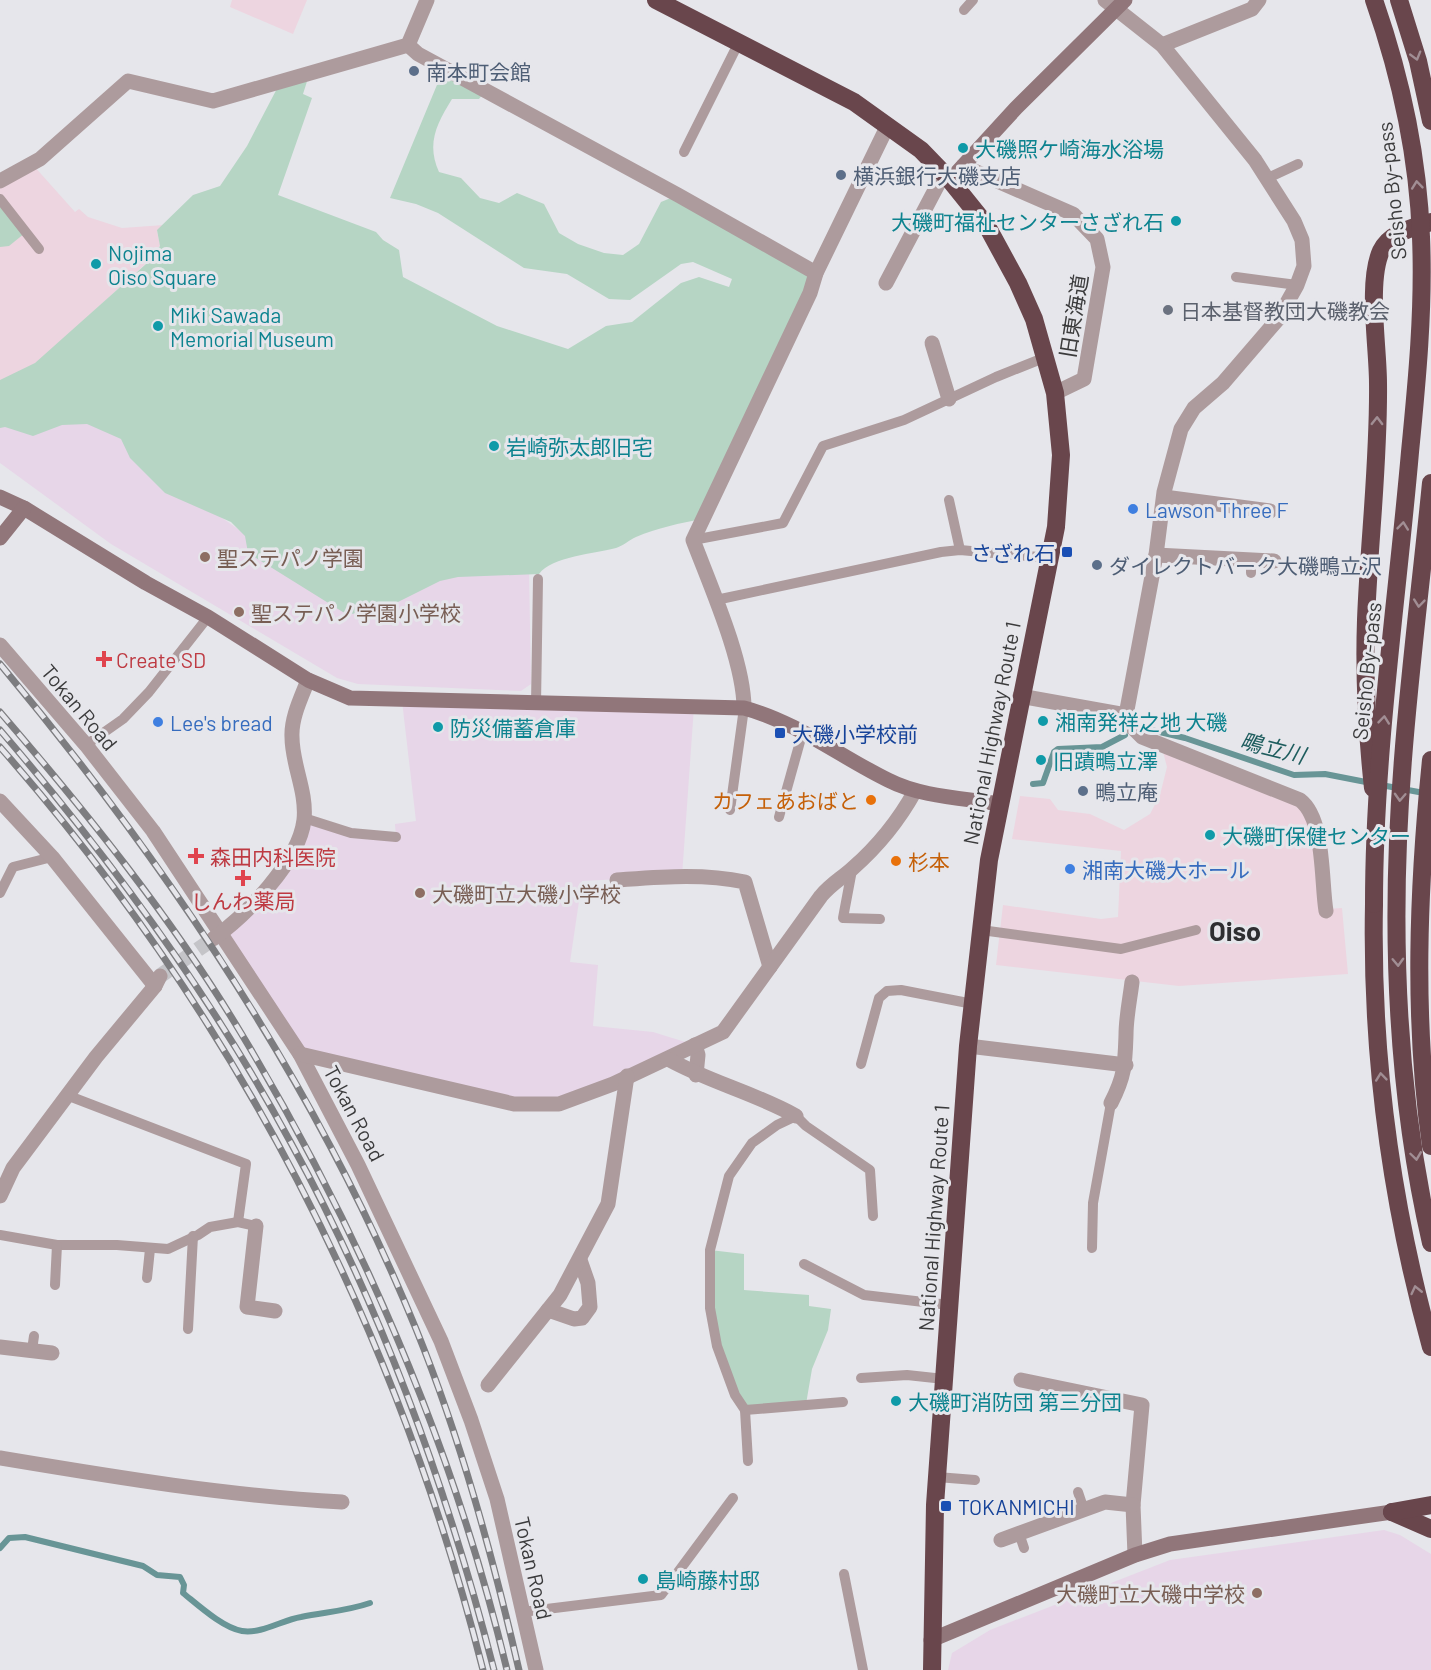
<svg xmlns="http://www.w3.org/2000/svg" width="1431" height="1670" font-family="Barlow,'Noto Sans JP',sans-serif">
  <rect width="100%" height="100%" fill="#e6e6eb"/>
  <g fill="#edd5e0">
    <path d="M232,0H307L293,34L230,7Z"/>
    <path d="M33,165L75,212L79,209L88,217L122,228L164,225L157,231L160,245L154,256L0,397V181Z"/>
    <path d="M1161,744L1308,806L1326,909L1342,908L1348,974L1179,986L996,965L1003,905L1101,919L1118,917L1121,851L1012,839L1020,796L1050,799L1058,810L1090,814L1124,830L1150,814L1160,795L1167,767Z"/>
  </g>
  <g fill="#e7d6e8">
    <path d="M94,405L176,486L345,603L457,569H529L531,684L521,691L358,684L337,678L111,544L0,463V409Z"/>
    <path d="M402,701L694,707L682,876L582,881L570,962L598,965L593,1026L653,1032L695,1045L582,1094L514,1104L300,1054L222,933L272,882L304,818L396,837L395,824L416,821Z"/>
    <path d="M1384,1530L1400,1535L1431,1554V1670H948L952,1653L990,1630L1170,1560Z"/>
  </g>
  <g fill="#b6d5c4">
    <path d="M444,68L486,90L479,99H452C437,123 426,144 439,172L461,178L480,198L499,203L517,193L544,204L559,233L578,244L604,253L623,255L639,244L661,202L678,195L816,273L703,519C680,523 657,528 636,537C629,540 623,546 616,548C595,554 552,556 539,574L458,577L440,581L392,605L366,613L346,614L248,553L245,536L231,522L165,493L130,458L121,439L87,424L62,425L33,436L5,427L0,428V380L35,363L146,264L160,246L157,230L193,195L220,186L247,146L282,79L310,72L303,94L312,98L278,195L376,232L383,240L399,250L403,277L497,326L568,349L606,326L632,322L681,283L699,277L729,287L732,279L693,262L681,264L630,300L609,299L567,274L524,268L438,213L416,204L390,198Z"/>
    <path d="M0,199L25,233L9,246L0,247Z"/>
    <path d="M710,1250L744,1254V1290L809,1295V1306L831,1309L828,1330L812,1369L806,1404L745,1410L717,1346Z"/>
  </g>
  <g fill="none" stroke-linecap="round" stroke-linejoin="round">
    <g stroke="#689596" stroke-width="6">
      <path d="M1143,728L1185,738L1294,775L1325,774L1371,783"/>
      <path d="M1033,784L1043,783L1054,752L1058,749L1102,747L1125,735"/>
      <path d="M1381,785L1424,793"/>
      <path d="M0,1548L9,1538L25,1537L143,1566L157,1575L180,1577L184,1585L183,1593C198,1605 223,1628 242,1631C262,1634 282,1620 301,1617C325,1612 347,1611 370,1603"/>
    </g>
    <path stroke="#c4c4c8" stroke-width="15" stroke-dasharray="15 8" stroke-linecap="butt" d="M160,976L213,939"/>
    <g stroke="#ad9b9d" stroke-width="10">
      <path d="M964,10L973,0"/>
      <path d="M684,152L739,42"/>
      <path d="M1268,178L1298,164"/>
      <path d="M0,199L39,249"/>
      <path d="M1236,277L1297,285"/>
      <path d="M949,500L960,550"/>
      <path d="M693,540L783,523L823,446L904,420L996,377L1046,357"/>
      <path d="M1251,573V560"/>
      <path d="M716,600L941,552L960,550L1050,558"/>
      <path d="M536,704L538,579"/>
      <path d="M86,745L123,719L149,692L208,617"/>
      <path d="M730,810L744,708"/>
      <path d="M779,817L803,731"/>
      <path d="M304,818L351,833L396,837"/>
      <path d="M852,870L843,918L880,919"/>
      <path d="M0,893L13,867L52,857"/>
      <path d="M981,930L1121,949L1196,930"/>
      <path d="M861,1064L879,998L887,991L901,990L973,1004"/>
      <path d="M69,1096L246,1164L238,1222"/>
      <path d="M0,1235L57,1245H117L168,1249L198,1235L210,1227L238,1222L256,1226"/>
      <path d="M1092,1248L1093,1203L1111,1103"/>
      <path d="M804,1264L864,1295L949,1305"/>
      <path d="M147,1278L150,1249"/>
      <path d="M55,1285L57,1245"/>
      <path d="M188,1329L193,1236"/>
      <path d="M32,1350L34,1336"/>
      <path d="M861,1378L907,1375L944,1379"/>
      <path d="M745,1410L843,1402"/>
      <path d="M748,1461L745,1410L735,1395L717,1346L710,1308V1250L729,1176L752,1143L777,1125L796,1116L806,1126L870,1170L873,1216"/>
      <path d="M937,1477L975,1480"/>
      <path d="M1078,1492L1084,1510"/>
      <path d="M1019,1533L1024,1548"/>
      <path d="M844,1574L863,1670"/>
      <path d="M522,1612L661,1595L733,1498"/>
    </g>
    <g stroke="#ad9b9d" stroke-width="15">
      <path d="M408,45L418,54L678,195L816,273"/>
      <path d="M1162,45L1252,9L1259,0"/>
      <path d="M963,166L1073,214L1097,239L1103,267L1084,379L1055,393"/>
      <path d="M0,181L40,159L128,81L213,101L408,45L427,0"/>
      <path d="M886,283L944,173"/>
      <path d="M932,343L949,399"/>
      <path d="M1164,497L1270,511"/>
      <path d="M1156,555L1274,561"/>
      <path d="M0,645L86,745L153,831L300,1054L358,1165L441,1341L471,1420L497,1499L536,1670"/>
      <path d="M1020,696L1126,715L1156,555L1164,492L1181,429L1194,408L1223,383L1278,319L1297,285L1304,266L1302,240L1294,221L1255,160L1162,45L1105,0"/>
      <path d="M744,708C744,661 710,585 693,540L810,293L816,273L888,125"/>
      <path d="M1126,715L1129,724L1142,737L1300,800C1325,819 1321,881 1326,911"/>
      <path d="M0,801L52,857L155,986"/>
      <path d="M617,880C660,877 702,873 745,882L770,967"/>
      <path d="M213,939C246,915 299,862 304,820C307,791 292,765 292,737C291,718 301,698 308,680"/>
      <path d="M695,1045L698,1055L696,1075"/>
      <path d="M968,1046L1126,1065"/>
      <path d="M300,1054L514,1104H559L613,1084L723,1032L821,896C832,883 841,879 853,868C878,846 899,820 915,791"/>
      <path d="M668,1059C709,1082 755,1093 796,1116"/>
      <path d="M1111,1103C1125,1076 1125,1064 1126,1035C1126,1017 1130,999 1132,982"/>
      <path d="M0,1196L13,1168L96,1057L155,986L160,976"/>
      <path d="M256,1226L247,1307L275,1311"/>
      <path d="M548,1310L574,1319L582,1318L590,1307L588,1283L580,1260"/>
      <path d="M0,1347L52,1353"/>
      <path d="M1021,1380L1142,1405L1133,1505L1135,1555"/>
      <path d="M488,1385L560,1295L608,1204L627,1076"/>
      <path d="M0,1458C114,1477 227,1496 342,1502"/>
      <path d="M1001,1540L1105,1502L1133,1505"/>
    </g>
    <g stroke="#91767a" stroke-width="15">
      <path d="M950,180L1016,108L1125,0"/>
      <path d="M0,497L24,508L146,583L208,617L308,680L350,698L744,708C797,722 839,756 888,780C921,797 963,798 1000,804"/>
      <path d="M0,538L24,508"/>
      <path d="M931,1640L1135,1555L1170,1544L1392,1512"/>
    </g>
    <g stroke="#69464c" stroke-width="18">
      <path d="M656,0L854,102L921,150L950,180L987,226L1018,283L1034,319L1055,393L1061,455L1056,527L989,860L968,1046L935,1505L932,1670"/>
      <path d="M1399,0L1418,61L1431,121"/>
      <path d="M1431,483C1422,575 1410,667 1403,759C1390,920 1395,1086 1431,1243"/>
      <path d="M1431,760C1418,889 1413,1018 1431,1146"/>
      <path d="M1373,788C1367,732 1364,676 1366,620C1369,541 1379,462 1378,383C1378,347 1367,282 1381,251C1390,232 1413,228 1431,222"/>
      <path d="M1374,904C1371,1053 1391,1203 1431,1347"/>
      <path d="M1392,1512L1431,1529"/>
      <path d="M1392,1512L1431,1505"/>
    </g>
    <defs>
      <g id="rail">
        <path d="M0,664C168,865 317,1086 416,1329C461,1440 492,1554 519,1670"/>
        <path d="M0,712C87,813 172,918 241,1033C360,1231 453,1445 507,1670"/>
        <path d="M0,730C110,858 211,995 291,1143C382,1309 447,1487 494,1670"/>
        <path d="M0,747C235,1014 396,1326 483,1670"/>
      </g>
    </defs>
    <use href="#rail" stroke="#7d7d80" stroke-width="7"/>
    <use href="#rail" stroke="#e6e6eb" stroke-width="4.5" stroke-dasharray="14" stroke-linecap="butt"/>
    <path stroke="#69464c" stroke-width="18" d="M1374,0C1401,77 1418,156 1421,237C1424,309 1417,381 1410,452C1397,602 1374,753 1374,904"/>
  </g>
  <defs><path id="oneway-chevron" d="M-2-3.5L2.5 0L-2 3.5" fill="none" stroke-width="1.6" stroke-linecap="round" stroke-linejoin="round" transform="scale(1.5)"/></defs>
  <g stroke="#a18e94">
    <use href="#oneway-chevron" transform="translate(1416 56) rotate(74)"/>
    <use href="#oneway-chevron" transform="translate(1417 185) rotate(-96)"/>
    <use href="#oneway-chevron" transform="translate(1377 421) rotate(-89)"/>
    <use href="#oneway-chevron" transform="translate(1403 526) rotate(-84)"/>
    <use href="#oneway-chevron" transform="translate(1419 603) rotate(96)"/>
    <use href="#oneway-chevron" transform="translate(1384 720) rotate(-84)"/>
    <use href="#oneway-chevron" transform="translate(1400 797) rotate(93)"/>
    <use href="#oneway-chevron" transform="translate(1398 962) rotate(88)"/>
    <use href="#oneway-chevron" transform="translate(1381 1077) rotate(-96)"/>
    <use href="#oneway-chevron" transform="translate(1416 1156) rotate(82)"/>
    <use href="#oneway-chevron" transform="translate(1416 1290) rotate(-103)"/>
  </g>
  <g fill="#5c6f8a" stroke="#e6e6eb" stroke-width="2">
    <circle cx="414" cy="71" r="6"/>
    <circle cx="841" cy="175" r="6"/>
    <circle cx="1097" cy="565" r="6"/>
    <circle cx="1083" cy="791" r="6"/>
  </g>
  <g fill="#0f9aa8" stroke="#e6e6eb" stroke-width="2">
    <circle cx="963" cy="148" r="6"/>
    <circle cx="1176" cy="221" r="6"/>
    <circle cx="96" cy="264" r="6"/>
    <circle cx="158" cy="326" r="6"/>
    <circle cx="494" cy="446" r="6"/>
    <circle cx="1043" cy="721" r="6"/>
    <circle cx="438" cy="727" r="6"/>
    <circle cx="1041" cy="760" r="6"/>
    <circle cx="1210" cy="835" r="6"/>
    <circle cx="896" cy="1401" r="6"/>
    <circle cx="643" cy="1579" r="6"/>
  </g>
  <circle fill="#6b7280" stroke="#e6e6eb" stroke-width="2" cx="1168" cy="310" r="6"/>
  <g fill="#3f7fe0" stroke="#e6e6eb" stroke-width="2">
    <circle cx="1133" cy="509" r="6"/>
    <circle cx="158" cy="722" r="6"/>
    <circle cx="1070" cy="869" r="6"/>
  </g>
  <g fill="#1a4fb4" stroke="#e6e6eb" stroke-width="2">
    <rect x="1061" y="546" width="12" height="12" rx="3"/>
    <rect x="774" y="727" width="12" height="12" rx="3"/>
    <rect x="940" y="1500" width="12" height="12" rx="3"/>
  </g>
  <g fill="#8d6e63" stroke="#e6e6eb" stroke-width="2">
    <circle cx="205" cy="557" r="6"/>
    <circle cx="239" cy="612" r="6"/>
    <circle cx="420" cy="893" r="6"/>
    <circle cx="1257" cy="1593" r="6"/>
  </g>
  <g fill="#e0444e" stroke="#e6e6eb" stroke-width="2">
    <path d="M101 650h6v6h6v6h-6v6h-6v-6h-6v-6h6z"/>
    <path d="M193 847h6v6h6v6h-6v6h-6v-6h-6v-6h6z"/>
    <path d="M240 869h6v6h6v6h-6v6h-6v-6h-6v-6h6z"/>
  </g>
  <g fill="#e8710a" stroke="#e6e6eb" stroke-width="2">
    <circle cx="871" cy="800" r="6"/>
    <circle cx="896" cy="861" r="6"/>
  </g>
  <g text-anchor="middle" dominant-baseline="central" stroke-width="6" stroke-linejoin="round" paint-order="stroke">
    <g font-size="21" fill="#4e5e75" stroke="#e6e6eb" text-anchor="start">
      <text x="426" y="71">南本町会館</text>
      <text x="853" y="175">横浜銀行大磯支店</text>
      <text x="1109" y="565">ダイレクトバーク大磯鴫立沢</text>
      <text x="1095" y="791">鴫立庵</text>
    </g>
    <g font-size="21" fill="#0d838f" stroke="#e6e6eb" text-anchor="start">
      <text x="975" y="148">大磯照ケ崎海水浴場</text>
      <text x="1164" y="221" text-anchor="end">大磯町福祉センターさざれ石</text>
      <text x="108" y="252">Nojima<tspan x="108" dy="24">Oiso Square</tspan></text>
      <text x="170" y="314">Miki Sawada<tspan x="170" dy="24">Memorial Museum</tspan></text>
      <text x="506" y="446">岩崎弥太郎旧宅</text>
      <text x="1055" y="721">湘南発祥之地 大磯</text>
      <text x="450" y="727">防災備蓄倉庫</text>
      <text x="1053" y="760">旧蹟鴫立澤</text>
      <text x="1222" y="835">大磯町保健センター</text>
      <text x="908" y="1401">大磯町消防団 第三分団</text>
      <text x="655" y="1579">島崎藤村邸</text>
    </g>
    <g font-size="21" fill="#3b3b3c" stroke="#e6e6eb">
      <text transform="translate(1391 191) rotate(-96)">Seisho By-pass</text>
      <text transform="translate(1073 316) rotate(-81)">旧東海道</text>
      <text transform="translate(1366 671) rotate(-84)">Seisho By-pass</text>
      <text transform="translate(80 707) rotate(50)">Tokan Road</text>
      <text transform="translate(991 733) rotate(-79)">National Highway Route 1</text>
      <text transform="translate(355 1113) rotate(62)">Tokan Road</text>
      <text transform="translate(933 1218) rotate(-86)">National Highway Route 1</text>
      <text transform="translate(534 1568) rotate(77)">Tokan Road</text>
    </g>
    <g font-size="21" fill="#5b616d" stroke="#e6e6eb" text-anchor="start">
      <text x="1180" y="310">日本基督教団大磯教会</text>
    </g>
    <g font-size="21" fill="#366cbe" stroke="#e6e6eb" text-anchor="start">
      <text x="1145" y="509">Lawson Three F</text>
      <text x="170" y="722">Lee's bread</text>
      <text x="1082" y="869">湘南大磯大ホール</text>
    </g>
    <g font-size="21" fill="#164399" stroke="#e6e6eb" text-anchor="start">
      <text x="1055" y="552" text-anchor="end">さざれ石</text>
      <text x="792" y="733">大磯小学校前</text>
      <text x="958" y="1506">TOKANMICHI</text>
    </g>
    <g font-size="21" fill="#785e54" stroke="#e6e6eb" text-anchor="start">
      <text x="217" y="557">聖ステパノ学園</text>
      <text x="251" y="612">聖ステパノ学園小学校</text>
      <text x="432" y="893">大磯町立大磯小学校</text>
      <text x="1245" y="1593" text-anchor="end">大磯町立大磯中学校</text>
    </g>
    <g font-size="21" fill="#be3a42" stroke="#e6e6eb" text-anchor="start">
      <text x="116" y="659">Create SD</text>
      <text x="210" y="856">森田内科医院</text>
      <text x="243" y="900" text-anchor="middle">しんわ薬局</text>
    </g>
    <g font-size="21" fill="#c56008" stroke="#e6e6eb" text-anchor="end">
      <text x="859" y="800">カフェあおばと</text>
      <text x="908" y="861" text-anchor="start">杉本</text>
    </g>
    <g font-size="22" font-style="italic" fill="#1e5d5e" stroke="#e6e6eb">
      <text transform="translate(1273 747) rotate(14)">鴫立川</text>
    </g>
    <g font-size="27" font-weight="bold" fill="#2e2e31" stroke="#e6e6eb">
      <text x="1235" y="930">Oiso</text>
    </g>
  </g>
</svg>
